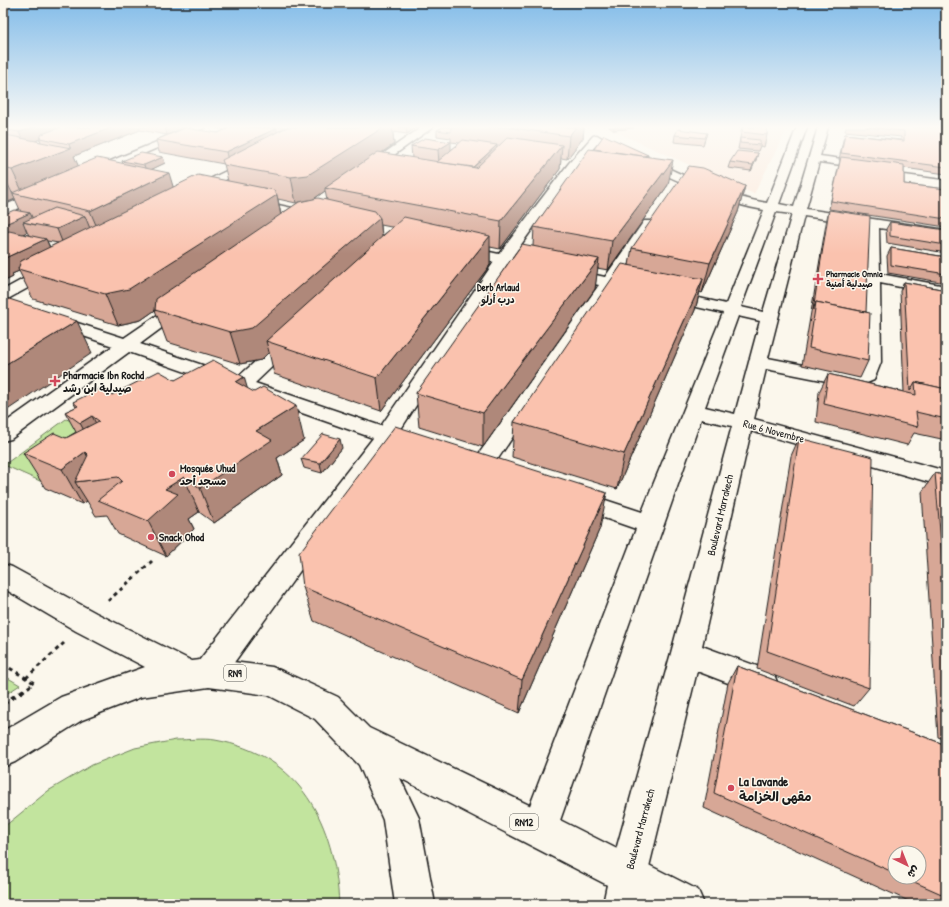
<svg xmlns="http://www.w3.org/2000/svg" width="949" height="907" font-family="'Patrick Hand','Playpen Sans Arabic',sans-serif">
  <rect width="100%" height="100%" fill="#fbf7ec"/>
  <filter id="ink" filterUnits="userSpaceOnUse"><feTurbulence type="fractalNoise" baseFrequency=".025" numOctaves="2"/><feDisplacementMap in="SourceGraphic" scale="8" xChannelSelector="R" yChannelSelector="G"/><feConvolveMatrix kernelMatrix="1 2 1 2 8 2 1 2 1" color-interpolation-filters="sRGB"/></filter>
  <g filter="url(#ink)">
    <path fill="#fbe7d9" d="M605,127H788L754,194Z"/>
    <g fill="#c2e49e" stroke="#6f805d">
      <path d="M66,419L83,425L49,485L4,465Z"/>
      <path d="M3,675L20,685L3,696Z"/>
      <path d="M176,740C188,740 203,738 215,740C301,755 335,824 339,904H3V828L5,826L48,791L92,765L135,748Z"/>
    </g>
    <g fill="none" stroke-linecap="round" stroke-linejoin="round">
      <defs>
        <g id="street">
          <path d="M193,127H206L92,176L88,177L82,174L84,172Z"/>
          <path d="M422,127H433L369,173H361L359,171L361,169Z"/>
          <path d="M797,127H807L779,204L794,207L818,127H828L820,156L946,173V179L819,162L806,209L946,230V238L879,228L880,274L946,286V296L880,283L881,362L874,380L857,387L766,369L754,419L946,471V487L751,431L702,646L773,672L777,682L773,692L762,696L697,671L647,875L643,904H603L609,875L671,653L732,426L701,419L557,829L552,842L539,847L526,842L521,829L636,529L567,505L563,499L567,493L575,490L642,512L723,313L613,288L489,472L481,475L473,472L470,467L473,462L599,285L507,264L399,432L424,440L427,445L424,450L416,452L391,444L220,682L209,686L198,682L194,672L198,662L373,438L129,352L11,439L3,441V424L113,346L3,309V290L47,266H57L59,269L57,272L6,300L124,338L178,301L184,299L190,301L192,304L190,307L140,344L238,377L286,334L292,333L298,334L301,338L298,342L255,383L381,426L494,262L456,253L454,250L456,247L461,246L499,254L569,163L593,136L597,135L602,138L577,167L512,257L605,277L644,221H654L656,224L618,280L726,304L764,210C727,204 693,188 659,172C652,169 642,166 638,160L639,158H647C685,176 724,196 767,203ZM776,212L792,214L763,312L741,307ZM804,216L865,225L863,362L859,373L854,375L768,358ZM738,316L760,321L735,414L705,407Z"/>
          <path d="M253,158L257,159L258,161L257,163L195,196L191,197L185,193L187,190Z"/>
          <path d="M46,188L52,192L50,195L3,215V206Z"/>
          <path d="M250,199L316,213L322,217L316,221L246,206L244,203Z"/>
        </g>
        <path id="primary" d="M3,564L12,567L96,613L192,661L209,659L272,667L282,671L338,697L369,728L552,816L698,890L704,904H644L400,778L419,818L435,904H395L383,820L359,765L315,719L268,695L209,687L141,697L82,720L15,762L3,767V731L61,697L145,667L76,631L3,588Z"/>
      </defs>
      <use href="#street" stroke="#1c1c1c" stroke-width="3"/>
      <use href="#primary" stroke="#1c1c1c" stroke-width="3"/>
      <g stroke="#1c1c1c" stroke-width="3" stroke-dasharray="4 4" stroke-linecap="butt">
        <path d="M108,601L152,561"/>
        <path d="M3,664L34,683L23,691"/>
        <path d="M26,678L64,643"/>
      </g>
      <path stroke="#1c1c1c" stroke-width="4" stroke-dasharray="5 5" stroke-linecap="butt" d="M3,704L24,690"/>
      <use href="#street" fill="#fbf7ec" fill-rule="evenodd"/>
      <use href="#primary" fill="#fbf7ec" fill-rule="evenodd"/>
    </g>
    <g fill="#d7a796" stroke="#1c1c1c" fill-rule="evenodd">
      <path d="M3,127L140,130L74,156L78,166L123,164L122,161L163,157L165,163L152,169L173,187L228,181L224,164L159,152L156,140L167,135L140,130L139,127H186L171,133H218L226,130L216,128L215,127H417L407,134L393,132L394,144L381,153L412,158L411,146L451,150L460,143L451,142V138L437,136V130L443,127H584L583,138L567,159L561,158L560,169L500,249L490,247V265L381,411L274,374L269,352L261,360L240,364L167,342L155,310L141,320L118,325L33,299L19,271L12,274L13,277L3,282V215L21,212L12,192L15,199L3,204ZM40,139L41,142L36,141ZM325,191L327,200L314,199ZM278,199L296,203H298L281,214ZM381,225L391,227H393L382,236ZM27,232L29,235L23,234ZM47,241L58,243L50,247Z"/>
      <path d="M609,127H634V128L613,130Z"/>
      <path d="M736,127H767V135L764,147L760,146L758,151L738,149L742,127Z"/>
      <path d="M846,127H946V143H945V146H946V174L904,168V184L946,189V227L829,209L840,160H839L843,140L845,134L901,140V137L845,131Z"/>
      <path d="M707,133L703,145L674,142L675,135Z"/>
      <path d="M758,153L756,160L751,171L728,168L730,162Z"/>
      <path d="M648,155V157L668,185L608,270L597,268L595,289L483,447L419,427L416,393L533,246L534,227Z"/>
      <path d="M946,175V186L945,177Z"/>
      <path d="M745,186L738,212L702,293L700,292L695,310L617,489L512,457L514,422L629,265L632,248Z"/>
      <path d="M829,210L866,312L868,361L860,378L802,365L827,218Z"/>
      <path d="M890,222L946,230V253L887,243L886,229Z"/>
      <path d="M891,248L946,257V283L888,273L887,256Z"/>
      <path d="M904,282L946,290V440L914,433L907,445L816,422L819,392L828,374L904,392L900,291Z"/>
      <path d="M175,380L248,389L304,440L277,458L282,475L214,523L199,512L189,519L194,529L166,556L118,534L107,515L96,516L87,501L82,504L45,488L23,453L66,438L76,432L65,412L76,407L73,402L112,395Z"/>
      <path d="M799,438L869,688L854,706L757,669L791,456Z"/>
      <path d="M342,448L322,473L304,468L301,459Z"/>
      <path d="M935,473L946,476V740L938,737L922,492Z"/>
      <path d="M600,528L519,713L314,621L303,587Z"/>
      <path d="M737,666L946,745V904H915L704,808L728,683ZM895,853L919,877H895Z"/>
    </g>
    <g fill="#af887a" stroke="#1c1c1c">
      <path d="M36,127H75L40,138V139L25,145L19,132Z"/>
      <path d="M113,127H139L140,130L74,156L81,172L24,195L12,170L70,148L69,144Z"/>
      <path d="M165,127H186L167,135Z"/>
      <path d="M226,127H233L227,130Z"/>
      <path d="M384,127H392L394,144L329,189L325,188V191L312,200L296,203L291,177Z"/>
      <path d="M408,127H417L407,134L406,128Z"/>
      <path d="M576,127H584L583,138L567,159L569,136Z"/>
      <path d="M614,127H634V128L613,130Z"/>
      <path d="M277,128L278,133L229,165L226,152Z"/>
      <path d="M451,142V154L439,163L438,150Z"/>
      <path d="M497,145L496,158L463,177Z"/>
      <path d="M562,145L560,169L500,249L501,221Z"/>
      <path d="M758,153L756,160L751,171L753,165Z"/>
      <path d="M163,157L165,163L146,172L144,165Z"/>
      <path d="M673,160L668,185L608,270L612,241Z"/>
      <path d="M169,173L175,193L99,232L90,211Z"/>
      <path d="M3,174L15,199L3,204Z"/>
      <path d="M745,186L738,212L702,293L710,263Z"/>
      <path d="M277,195L282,222L141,320L118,325L105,294Z"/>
      <path d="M30,213L36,225L23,222L27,232L3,243V225Z"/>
      <path d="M85,216L91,231L63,244L57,229Z"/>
      <path d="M380,218L383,246L266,341L269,352L261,360L240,364L230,332Z"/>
      <path d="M490,236V265L381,411L377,378Z"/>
      <path d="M46,239L53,255L18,269L19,271L12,274L13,277L3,282V259Z"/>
      <path d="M599,259L595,289L483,447V413Z"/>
      <path d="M703,279L695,310L617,489L624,454Z"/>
      <path d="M77,321L92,353L3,413V366Z"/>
      <path d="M244,377L254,411L236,382Z"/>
      <path d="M296,406L304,440L277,458L282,475L214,523L200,488L256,431Z"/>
      <path d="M92,416L110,450L98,457L80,423Z"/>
      <path d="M340,439L342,448L322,473L320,463Z"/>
      <path d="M85,452L100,479L75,482L87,501L82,504L62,469Z"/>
      <path d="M184,477L199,512L189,519L194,529L166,556L148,521L165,489Z"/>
      <path d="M607,493L600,528L519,713L522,680Z"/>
    </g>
    <g fill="#fac2ae" stroke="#1c1c1c">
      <path d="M3,127H36L19,132L3,129Z"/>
      <path d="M61,127H113L69,144L40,138L42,134Z"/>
      <path d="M232,127L277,128L226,152L156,140L185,128L218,133Z"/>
      <path d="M274,127H287L277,132V128Z"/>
      <path d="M287,127H384L308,175L291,177L224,165L222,160Z"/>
      <path d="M398,127H408L406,128Z"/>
      <path d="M443,127H451V132L437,130Z"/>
      <path d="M506,127H576L569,136Z"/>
      <path d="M743,127H767V135L742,132Z"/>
      <path d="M866,127H946V136H943L945,146H946V167L841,153L845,134L904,141V131Z"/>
      <path d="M678,129L707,133L705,138L675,135Z"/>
      <path d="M6,135L71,148L12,170L3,168V136Z"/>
      <path d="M604,135L648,155L643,156L594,149Z"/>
      <path d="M508,137L562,145L501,221L325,188L378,152L476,168Z"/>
      <path d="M425,138L451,142L438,150L411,146Z"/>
      <path d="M740,138L760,140V145L740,143Z"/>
      <path d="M463,140L497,145L473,167L437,162Z"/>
      <path d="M589,149L673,160L612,241L534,227Z"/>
      <path d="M737,151L758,153L753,165L730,162Z"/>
      <path d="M141,153L163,157L144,165L122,161Z"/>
      <path d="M841,157L904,165V184L946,189V219L831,201Z"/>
      <path d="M97,158L169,173L90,211L12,193Z"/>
      <path d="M689,166L703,168L745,186L710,263L632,248Z"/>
      <path d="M198,175L274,190L277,195L129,289L105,294L18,269L21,261Z"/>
      <path d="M318,198L375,211L380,218L252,328L230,332L155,310L156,299L299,202Z"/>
      <path d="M54,208L85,216L57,229L23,222Z"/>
      <path d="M14,210L30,213L3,225V215Z"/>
      <path d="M829,210L870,216L866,312L816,302L813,310Z"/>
      <path d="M404,217L490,236L377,378L266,341Z"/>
      <path d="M890,222L946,230V245L890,236Z"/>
      <path d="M9,231L46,239L3,259V234Z"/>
      <path d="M522,244L599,259L483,413L416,393Z"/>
      <path d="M891,248L946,257V274L891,265Z"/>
      <path d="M622,264L703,279L624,454L514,422Z"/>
      <path d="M904,282L946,290V389L915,382L910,391Z"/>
      <path d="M3,297L77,321L3,366Z"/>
      <path d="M816,302L870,313L868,361L809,348Z"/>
      <path d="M213,360L244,377L236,382L254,392L263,387L296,406L256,431L272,440L200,488L184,477L165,489L178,494L148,521L98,500L122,481L118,477L75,482L88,455L85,452L62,469L23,453L54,433L66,438L99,421L92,416L80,423L65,412L78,406L73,402L101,388L112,395L159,371L175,380Z"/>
      <path d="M828,374L916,395L915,382L946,389V419L916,412L918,427L824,404Z"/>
      <path d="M395,426L607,493L522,680L303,587L299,553Z"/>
      <path d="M323,434L340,439L320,463L301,459Z"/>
      <path d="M799,438L873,457L869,688L767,651Z"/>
      <path d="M935,473L946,476V602Z"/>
      <path d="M737,666L946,745V896L903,877H919V853H895V873L714,793Z"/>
    </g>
  </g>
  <linearGradient id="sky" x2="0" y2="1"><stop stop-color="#83bce9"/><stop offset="0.5" stop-color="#fdfbf6"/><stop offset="1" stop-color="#fdfbf6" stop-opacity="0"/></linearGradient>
  <rect width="949" height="254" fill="url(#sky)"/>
  <g fill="#d1495b" stroke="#fbf7ec" stroke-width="1.5">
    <path d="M816 273h4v4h4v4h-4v4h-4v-4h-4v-4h4z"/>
    <path d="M53 375h4v4h4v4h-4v4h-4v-4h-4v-4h4z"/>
    <circle cx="172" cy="474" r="4"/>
    <circle cx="151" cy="537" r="4"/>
    <circle cx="731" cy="788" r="4"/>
  </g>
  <g text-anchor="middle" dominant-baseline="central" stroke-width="3" stroke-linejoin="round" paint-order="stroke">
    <g font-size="9" font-weight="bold" fill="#1c1c1c" stroke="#fbf7ec" text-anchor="start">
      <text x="826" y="274">Pharmacie Omnia<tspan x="826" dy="10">صيدلية أمنية</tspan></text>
    </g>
    <g font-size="10" font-weight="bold" fill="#1c1c1c" stroke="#fbf7ec">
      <text x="498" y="287">Derb Arlaud<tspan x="498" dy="12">درب أرلو</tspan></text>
    </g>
    <g fill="#fbf7ec" stroke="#5f5e5a" stroke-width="1">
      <rect x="224" y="665" width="22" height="16" rx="3"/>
      <rect x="510" y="814" width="28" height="16" rx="3"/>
    </g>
    <g font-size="10" font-weight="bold" fill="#1c1c1c">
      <text x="235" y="673">RN9</text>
      <text x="524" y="822">RN12</text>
    </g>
    <g font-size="11" font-weight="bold" fill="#1c1c1c" stroke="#fbf7ec" text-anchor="start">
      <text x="63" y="375">Pharmacie Ibn Rochd<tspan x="63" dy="13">صيدلية ابن رشد</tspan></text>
      <text x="180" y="468">Mosquée Uhud<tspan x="180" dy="13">مسجد أحد</tspan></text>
      <text x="159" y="537">Snack Ohod</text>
    </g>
    <g font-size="11" fill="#1c1c1c" stroke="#fbf7ec">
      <text transform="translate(774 431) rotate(15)">Rue 6 Novembre</text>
      <text transform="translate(720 515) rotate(-77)">Boulevard Marrakech</text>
      <text transform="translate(640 829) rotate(-75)">Boulevard Marrakech</text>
    </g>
    <g font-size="13" font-weight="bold" fill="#1c1c1c" stroke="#fbf7ec" text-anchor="start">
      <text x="739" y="781">La Lavande<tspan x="739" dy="15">مقهى الخزامة</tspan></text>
    </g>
  </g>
  <rect width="949" height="907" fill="none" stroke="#fbf7ec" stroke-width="16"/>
  <rect x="8" y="8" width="933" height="891" fill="none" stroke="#1c1c1c" stroke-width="1.5" filter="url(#ink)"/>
  <g transform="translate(907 865) rotate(137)"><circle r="19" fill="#fbf7ec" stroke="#a29f99"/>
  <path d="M0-3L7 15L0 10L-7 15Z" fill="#d1495b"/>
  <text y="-6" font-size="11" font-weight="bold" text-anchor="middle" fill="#1c1c1c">ش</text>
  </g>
</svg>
